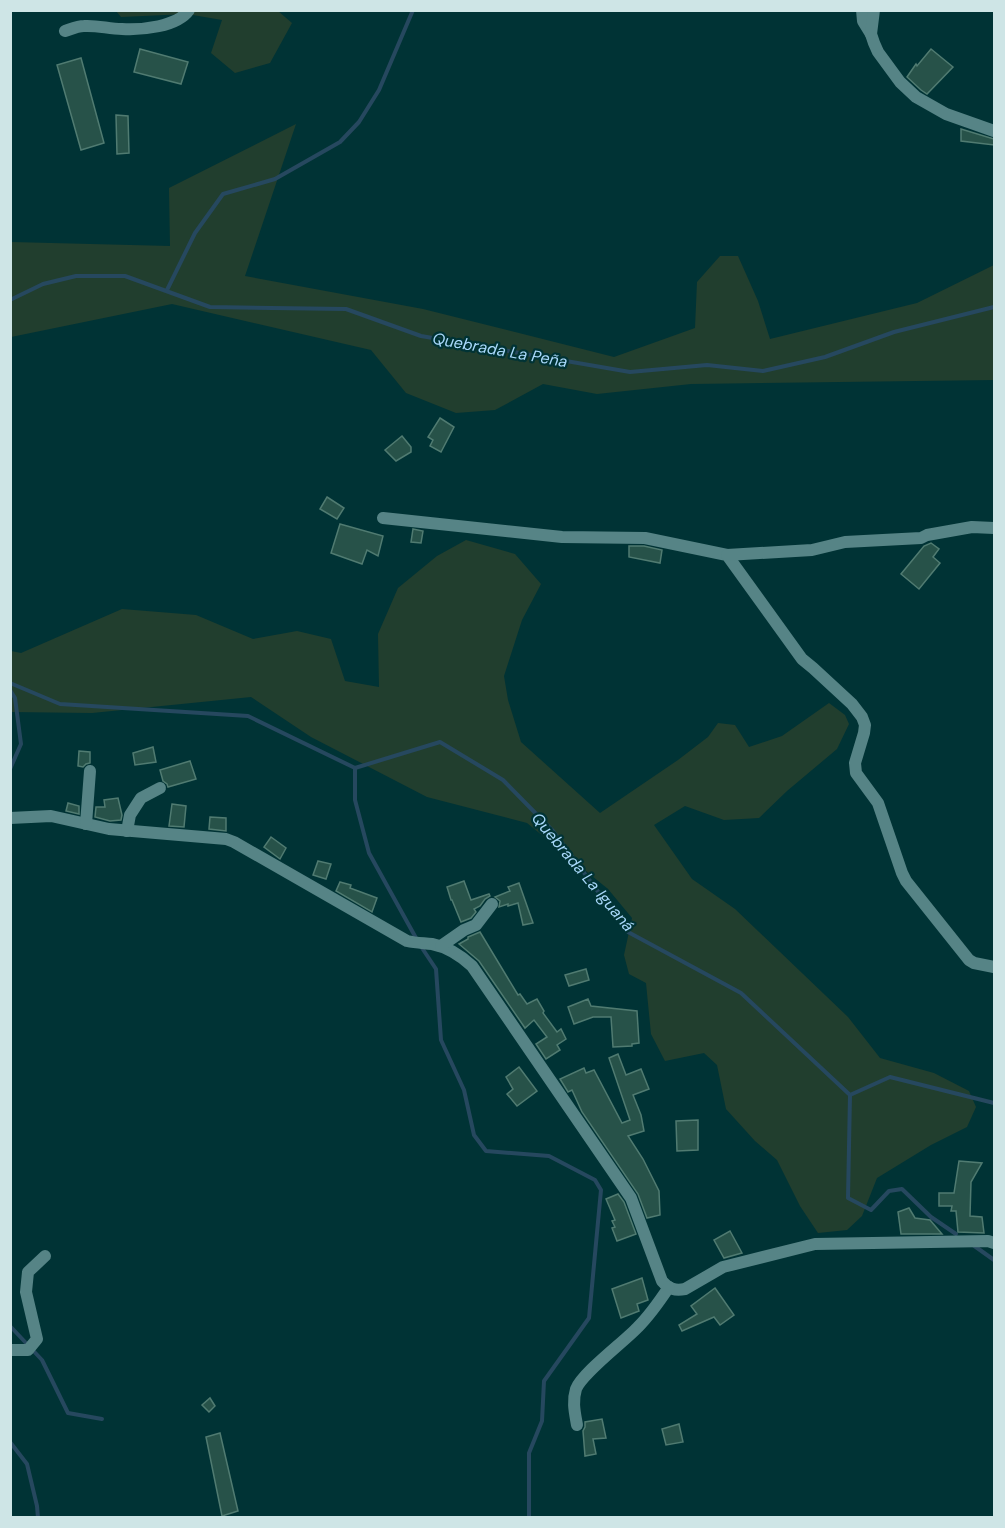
<svg xmlns="http://www.w3.org/2000/svg" width="1005" height="1528" font-family="'DM Sans',sans-serif">
  <rect width="100%" height="100%" fill="#003335"/>
  <g fill="#213e2e">
    <path d="M116,11H278L292,23L270,63L235,73L211,53L222,20L187,14L121,17Z"/>
    <path d="M296,124L245,276L423,309L614,357L695,328L697,282L720,256H738L758,301L770,339L917,303L994,265V380L691,384L597,394L543,384L495,410L456,413L406,393L371,350L172,304L11,337V242L170,246L169,188Z"/>
    <path d="M466,540L515,554L541,584L522,620L504,676L508,700L521,742L600,813L678,760L708,737L718,723L735,725L749,747L782,736L829,703L845,715L849,724L837,749L787,791L759,818L724,820L685,806L654,825L692,879L735,909L848,1017L880,1058L934,1073L969,1091L976,1107L967,1127L931,1145L877,1178L862,1216L847,1230L818,1233L800,1206L777,1160L755,1141L726,1109L717,1065L704,1053L665,1061L651,1034L646,983L629,974L624,955L632,918L608,889L527,823L427,797L311,737L251,697L92,713L11,712V651L21,653L122,609L196,615L253,639L297,631L331,639L345,681L379,687L378,634L398,588L437,556Z"/>
  </g>
  <g fill="none" stroke-linecap="round" stroke-linejoin="round">
    <g stroke="#26485f" stroke-width="4">
      <path d="M167,290L195,233L223,194L275,179L340,142L359,122L379,90L413,10"/>
      <path d="M10,300L43,284L76,276H125L210,307L346,309L421,336L630,372L707,365L763,371L825,357L894,332L994,307"/>
      <path d="M10,683L60,704L248,716L355,768L440,742L503,780L553,831L628,932L741,993L850,1095L890,1077L994,1103"/>
      <path d="M10,690L15,698L21,744L10,769"/>
      <path d="M355,768V800L369,853L416,938"/>
      <path d="M420,945L436,969L441,1040L464,1090L474,1135L486,1151L549,1156L595,1180L601,1190L589,1318L544,1381L542,1421L529,1453V1518"/>
      <path d="M850,1095L848,1198L871,1210L889,1191L902,1189L931,1217L956,1234"/>
      <path d="M973,1245L994,1260"/>
      <path d="M10,1326L42,1360L68,1413L102,1419"/>
      <path d="M10,1442L27,1464L37,1506L38,1518"/>
    </g>
  </g>
  <g fill="#275249" stroke="#507b71" stroke-width="1.5">
    <path d="M140,49L188,62L181,84L134,72Z"/>
    <path d="M931,49L953,67L927,94L921,90L907,77L916,64L917,66Z"/>
    <path d="M81,58L104,143L81,150L57,65Z"/>
    <path d="M116,115L128,116L129,153L117,154Z"/>
    <path d="M961,129L994,139V145L961,141Z"/>
    <path d="M440,418L454,427L441,452L430,446L433,440L428,437Z"/>
    <path d="M402,436L411,447V452L396,461L385,450Z"/>
    <path d="M327,497L344,508L337,519L320,509Z"/>
    <path d="M340,524L383,536L378,556L367,550L362,564L331,553Z"/>
    <path d="M413,529L423,531L421,543L411,542Z"/>
    <path d="M931,543L939,549L933,557L940,563L919,589L901,574L924,546Z"/>
    <path d="M629,546H644L662,550L660,563L629,557Z"/>
    <path d="M153,747L156,762L135,765L133,753Z"/>
    <path d="M79,751L90,752V763L86,764L83,767L78,766Z"/>
    <path d="M190,761L196,779L168,787L167,784L163,781L160,770Z"/>
    <path d="M118,798L122,815L121,820L110,821L95,817L96,807H105L104,800Z"/>
    <path d="M68,803L79,806V814L66,811Z"/>
    <path d="M172,804L186,806L184,827L169,826Z"/>
    <path d="M210,817L226,818V831L209,829Z"/>
    <path d="M271,837L286,848L280,859L264,847Z"/>
    <path d="M318,861L331,864L326,879L313,875Z"/>
    <path d="M464,881L471,900L489,894L490,896L485,899L480,906L474,909L476,912L471,918L461,922L452,900H451L447,887Z"/>
    <path d="M340,882L351,885L350,888L377,898L372,912L336,891Z"/>
    <path d="M519,883L533,923L523,925L518,903L508,906V904L499,907L500,901L495,897L510,891L508,887Z"/>
    <path d="M480,932L518,995L520,994L527,1004L537,999L544,1011L543,1013L557,1032L561,1029L566,1039L557,1045L560,1050L546,1059L536,1044L547,1037L534,1020L525,1028L479,961L459,944L468,939V937Z"/>
    <path d="M586,969L589,980L569,986L565,975Z"/>
    <path d="M588,999L591,1006L637,1011L639,1043L632,1044V1046L613,1047L611,1017H593L574,1024L568,1007Z"/>
    <path d="M618,1054L626,1075L641,1069L649,1089L633,1095L641,1115L644,1131L628,1136L643,1159L659,1191L660,1215L647,1218L638,1194L582,1112L572,1090L568,1092L560,1079L584,1068L586,1073L594,1070L622,1123L630,1120L609,1058Z"/>
    <path d="M519,1067L537,1091L517,1106L507,1094L513,1089L506,1077Z"/>
    <path d="M698,1120V1150L677,1151L676,1121Z"/>
    <path d="M959,1161L982,1163L971,1182L970,1216L982,1217L984,1233L958,1232L956,1211H951L952,1206H939V1193H954Z"/>
    <path d="M618,1194L624,1202L636,1234L617,1241L612,1228L615,1227L612,1221L615,1220L606,1199Z"/>
    <path d="M909,1208L915,1218L930,1220L942,1234H901L898,1212Z"/>
    <path d="M730,1231L742,1253L724,1258L714,1240Z"/>
    <path d="M642,1278L648,1300L637,1304L639,1311L621,1318L612,1289Z"/>
    <path d="M715,1288L734,1315L720,1325L714,1317L682,1331L679,1325L697,1314L691,1306Z"/>
    <path d="M210,1398L215,1406L209,1412L202,1405Z"/>
    <path d="M602,1419L606,1438L593,1439L596,1454L585,1456L583,1431L585,1427V1422Z"/>
    <path d="M679,1424L683,1442L666,1445L662,1429Z"/>
    <path d="M220,1433L238,1511L222,1516L206,1437Z"/>
  </g>
  <g fill="none" stroke-linecap="round" stroke-linejoin="round">
    <g stroke="#568486" stroke-width="12">
      <path d="M862,10L863,21L871,34"/>
      <path d="M874,10L871,34L874,43L878,52L900,82L916,97L946,114L994,131"/>
      <path d="M65,31C71,29 78,26 84,26C97,25 109,29 122,29C142,30 177,27 189,10"/>
      <path d="M383,518L562,537L645,538L727,555L802,659L813,668L852,704L862,717L865,725L864,733L855,763L856,773L878,803L902,873L906,881L969,960L974,963L994,967"/>
      <path d="M727,555L812,550L845,542L921,538L927,535L972,527L994,528"/>
      <path d="M10,818L51,816L109,829L226,839L234,842L407,941C416,943 424,943 432,944C448,947 460,955 472,966L631,1198L662,1281C669,1289 675,1291 685,1289L723,1267L815,1244L988,1241L994,1243"/>
      <path d="M86,824L90,771"/>
      <path d="M127,831L130,815L141,798L160,788"/>
      <path d="M441,946L464,930L476,925L492,904"/>
      <path d="M10,1350H28L37,1339L26,1292L28,1272L45,1256"/>
      <path d="M577,1425C575,1413 572,1402 576,1389C582,1373 624,1342 638,1327C650,1315 659,1302 669,1287"/>
    </g>
  </g>
  <g text-anchor="middle" dominant-baseline="central" stroke-width="4.5" stroke-linejoin="round" paint-order="stroke">
    <g font-size="16" font-style="italic" fill="#a8d8fa" stroke="#003335">
      <text transform="translate(500 350) rotate(10)">Quebrada La Peña</text>
      <text transform="translate(583 872) rotate(50)">Quebrada La Iguaná</text>
    </g>
  </g>
  <rect width="1005" height="1528" fill="none" stroke="#cee5e6" stroke-width="24"/>
</svg>
